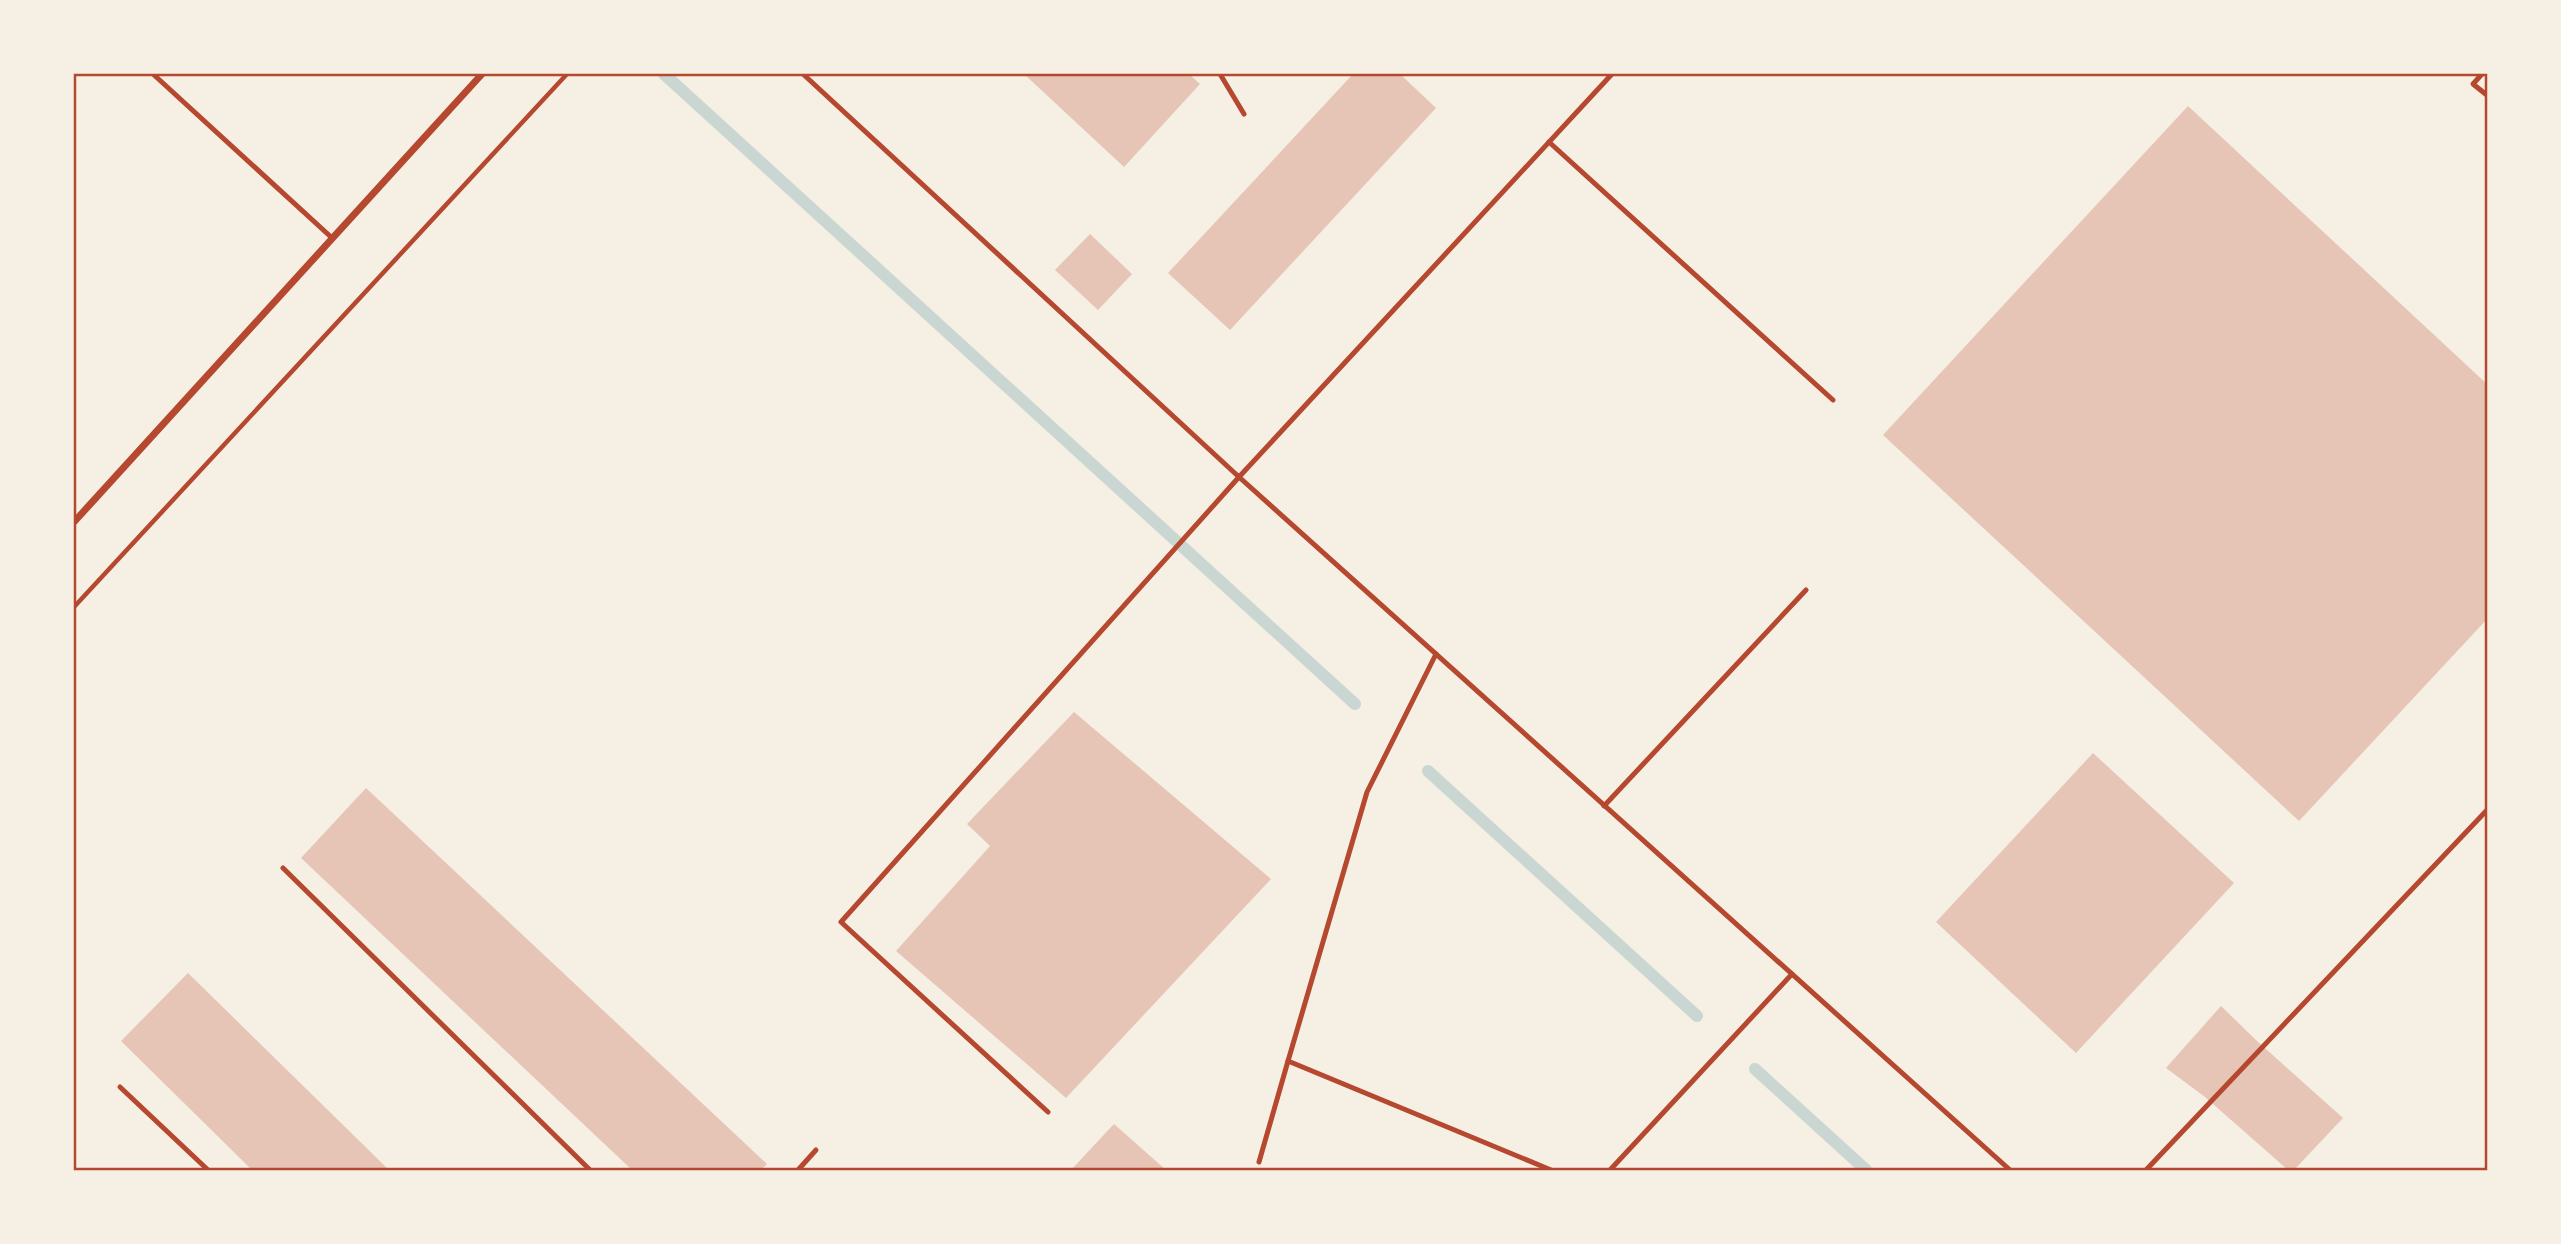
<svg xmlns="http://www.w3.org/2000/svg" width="2561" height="1244" font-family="Barlow,sans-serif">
  <rect width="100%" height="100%" fill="#f6efe4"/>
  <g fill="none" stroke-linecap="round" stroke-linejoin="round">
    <g stroke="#c9d6d2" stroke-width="12">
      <path d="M664,74L1355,704"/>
      <path d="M1428,771L1697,1016"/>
      <path d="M1755,1069L1866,1170"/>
    </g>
  </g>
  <g fill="#e6c5b7">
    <path d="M1024,74H1189L1200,84L1124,167Z"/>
    <path d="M1353,74H1400L1436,108L1230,330L1168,273Z"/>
    <path d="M2188,106L2488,385V618L2299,821L1883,435Z"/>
    <path d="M1090,234L1132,274L1098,310L1055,270Z"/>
    <path d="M1074,712L1271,879L1066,1098L896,951L990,846L967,824Z"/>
    <path d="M2093,753L2234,883L2076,1053L1936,922Z"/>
    <path d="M366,788L767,1164L761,1170H632L301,858Z"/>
    <path d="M188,973L389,1170H252L121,1041Z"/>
    <path d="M2221,1006L2257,1041L2343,1118L2294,1170H2288L2205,1097L2166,1068Z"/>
    <path d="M1114,1124L1166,1170H1071Z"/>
  </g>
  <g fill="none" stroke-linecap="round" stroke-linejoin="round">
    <path stroke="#b5482f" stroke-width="4.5" d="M74,607L567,74"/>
    <g stroke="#b5482f" stroke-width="5">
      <path d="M153,74L331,237"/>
      <path d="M803,74L1239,477L2010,1170"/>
      <path d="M1220,74L1244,114"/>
      <path d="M2482,74L2473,84L2488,96"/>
      <path d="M1549,142L1833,400"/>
      <path d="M1436,654L1367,792L1288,1061L1551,1170"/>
      <path d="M1604,806L1806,590"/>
      <path d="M283,868L590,1170"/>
      <path d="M120,1087L208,1170"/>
      <path d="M1048,1112L841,922L1239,477L1612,74"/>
      <path d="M1259,1162L1288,1061"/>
      <path d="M798,1170L816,1150"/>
      <path d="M1610,1170L1792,974"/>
      <path d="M2146,1170L2488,809"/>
    </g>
    <path stroke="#b5482f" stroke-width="7" d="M74,522L482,74"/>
  </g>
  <rect width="2561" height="1244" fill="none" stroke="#f6efe4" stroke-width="150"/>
  <rect x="75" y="75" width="2411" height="1094" fill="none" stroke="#b5482f" stroke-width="2.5"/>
</svg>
